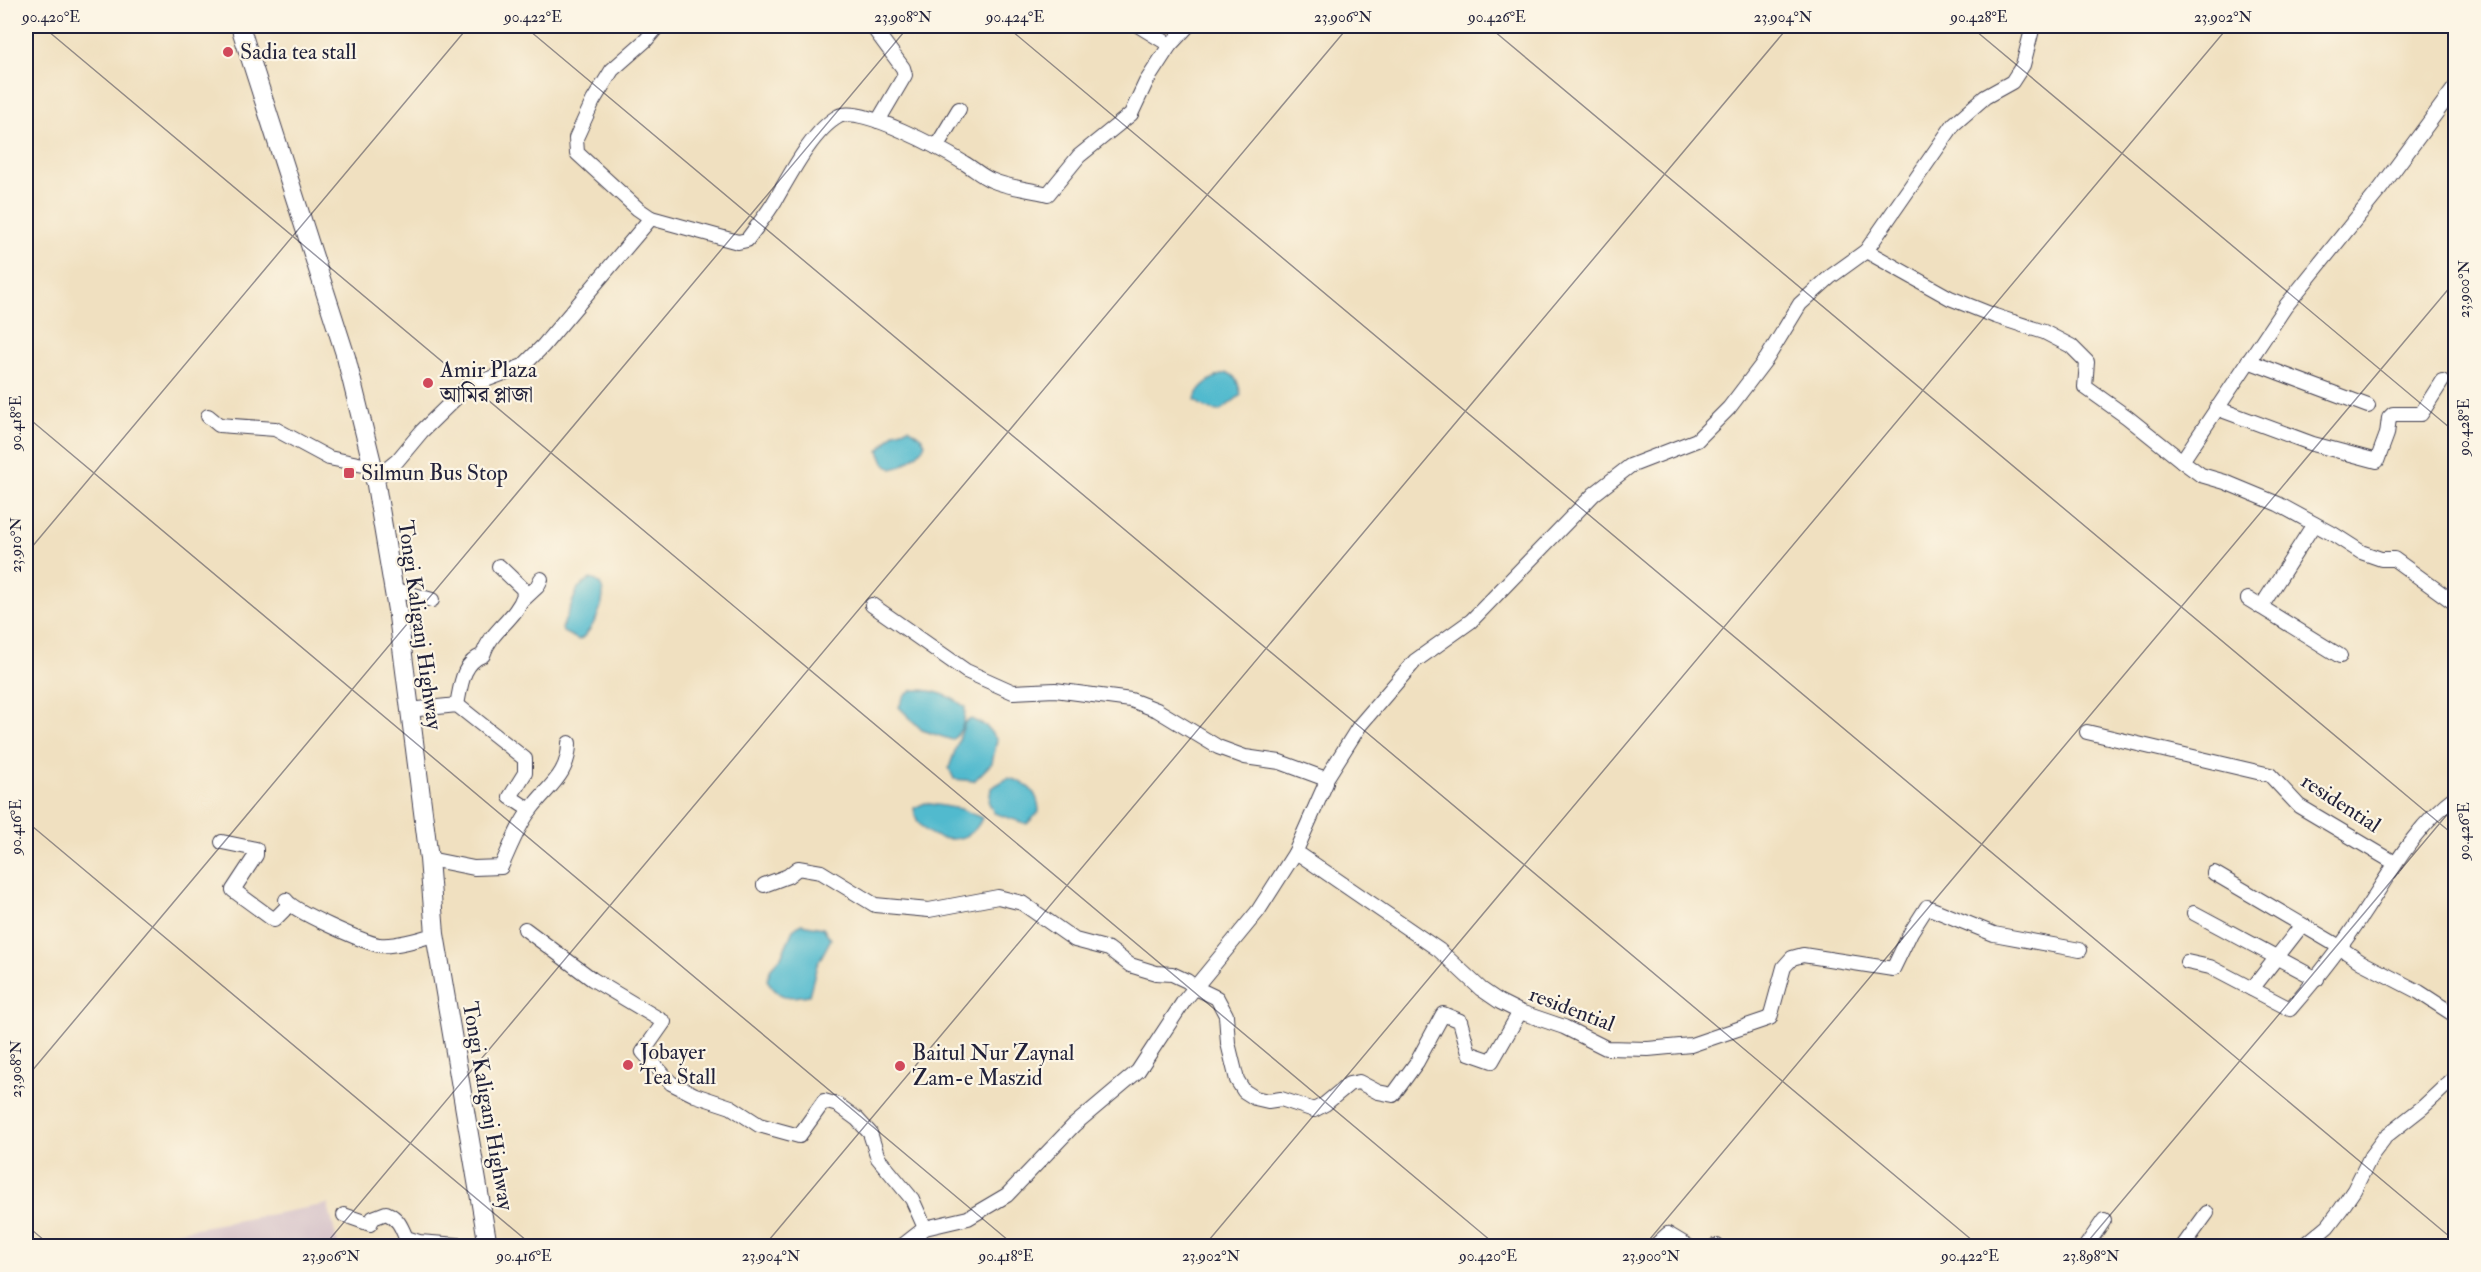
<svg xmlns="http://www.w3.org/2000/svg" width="2481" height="1272" font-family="'IM FELL Double Pica','Noto Serif Bengali',serif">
  <rect width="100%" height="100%" fill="#fcf5e5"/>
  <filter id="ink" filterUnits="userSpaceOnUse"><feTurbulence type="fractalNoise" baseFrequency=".0167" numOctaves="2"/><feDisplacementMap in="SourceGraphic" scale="12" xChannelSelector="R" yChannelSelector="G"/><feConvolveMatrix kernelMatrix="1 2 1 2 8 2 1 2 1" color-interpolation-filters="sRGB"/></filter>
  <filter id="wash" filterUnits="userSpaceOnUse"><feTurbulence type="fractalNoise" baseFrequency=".008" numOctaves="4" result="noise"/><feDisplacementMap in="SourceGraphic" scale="24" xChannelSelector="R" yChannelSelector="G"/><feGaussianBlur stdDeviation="1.35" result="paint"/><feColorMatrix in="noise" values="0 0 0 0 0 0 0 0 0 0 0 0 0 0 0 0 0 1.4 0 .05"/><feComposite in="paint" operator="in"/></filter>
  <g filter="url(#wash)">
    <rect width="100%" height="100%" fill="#f0e0c0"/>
    <path fill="#d2bdc6" d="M328,1204L338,1246H114L185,1230Z"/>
    <g fill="#51bace" stroke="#3a6e84" stroke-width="1.5">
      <path d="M1227,373C1237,375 1239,386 1241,395L1220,411C1210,411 1202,407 1195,400C1196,386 1215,376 1227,373Z"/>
      <path d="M909,428L922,438L925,444C920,454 903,467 892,469L884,463L879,451L895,432Z"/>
      <path d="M590,579C618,582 594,632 579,640L563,632L562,628L578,588Z"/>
      <path d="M913,690C933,689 949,694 965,707C965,720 963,731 952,740L922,730L899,707L904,696Z"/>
      <path d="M971,719L986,726L997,740L992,763L974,781L954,779L949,768L965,722Z"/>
      <path d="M1008,778C1027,782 1039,792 1039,812L1027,824L994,813L989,803L991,788Z"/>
      <path d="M925,803L961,809L982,818C969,852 916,842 914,808Z"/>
      <path d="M801,924L823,928L831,939L817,965L809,995C787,998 780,1000 767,980L771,968L781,957L793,930Z"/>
    </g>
  </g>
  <g filter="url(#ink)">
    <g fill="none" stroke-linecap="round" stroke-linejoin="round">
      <defs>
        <g id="minor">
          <path d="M872,26L903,68L905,75L878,121"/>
          <path d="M1139,26L1170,45"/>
          <path d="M2456,86L2380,189L2285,307L2182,461L2201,475L2225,482L2278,504L2333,534L2361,552L2381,559H2394L2456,604"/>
          <path d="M936,147L959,109"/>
          <path d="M651,218L738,242L747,240C757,226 768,213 776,199C790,175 813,130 839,116C861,105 943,150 964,163C973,168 981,176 991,180C1009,188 1029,189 1048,194L1079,156L1131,114L1146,82L1170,45L1188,26"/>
          <path d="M1866,251L1950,298L1995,316L2044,332L2071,346L2087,362L2085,387L2127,417L2182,461"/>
          <path d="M2248,361L2368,406"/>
          <path d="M2216,408L2313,444L2377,461L2387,434L2389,418L2393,414H2421L2442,381"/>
          <path d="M208,416L219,425L275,429L329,458L373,467"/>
          <path d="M373,481L397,461L422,431L467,387L523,366L543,346L651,218L638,209L577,153L576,138L593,101L612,70L646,40L658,26"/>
          <path d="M393,589L432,600"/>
          <path d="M2248,599L2340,656"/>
          <path d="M522,601L537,587L541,579"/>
          <path d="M872,605L966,671L1013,692L1055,690L1131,700L1157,710L1218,747L1245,757L1280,762L1326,779"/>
          <path d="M2261,607L2314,524"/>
          <path d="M457,705C461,685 462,663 483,655C490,631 516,619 524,595L523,589L499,566"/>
          <path d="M409,710L457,705L525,759V773L510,797L530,810"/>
          <path d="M2087,732L2270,775L2299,806L2395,863"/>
          <path d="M222,842L256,849V855L233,890L274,920L289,905"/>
          <path d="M1295,853L1302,856L1439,950L1481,989L1500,1002L1520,1012L1564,1027L1606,1048L1648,1049L1691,1045L1770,1018L1784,967L1792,958L1803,955L1893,969L1911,932L1927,907L1994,934L2080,950"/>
          <path d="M429,859L474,868L501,867C510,848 518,825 531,809C548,786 569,775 569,743"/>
          <path d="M2214,873L2333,943L2361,962L2419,992L2456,1016"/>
          <path d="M764,885L788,876L798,868L821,872L875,905L929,910L998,897L1022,903L1075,940L1109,949L1130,965L1156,973L1172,974L1187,981L1196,988L1217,998L1226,1015L1228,1043L1237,1080L1244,1091L1255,1098L1268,1101L1281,1099L1314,1110L1325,1104L1349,1084L1359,1082L1378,1092L1393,1095L1417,1062L1443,1014L1460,1021L1469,1053L1492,1061L1520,1012"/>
          <path d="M286,900C293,911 364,942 379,945C392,947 422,939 435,934"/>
          <path d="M2194,913L2317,979"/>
          <path d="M525,929L592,979L664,1022L643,1052L671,1083L695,1095L731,1107L759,1125L799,1136L824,1101L838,1105L857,1119L870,1133L878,1158L912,1199L925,1228"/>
          <path d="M2187,962L2210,967L2290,1009C2317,978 2343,945 2365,911C2392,870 2416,825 2456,796"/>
          <path d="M2252,989L2302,925"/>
          <path d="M344,1215L370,1224L373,1218L386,1213C398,1218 401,1226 406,1238L419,1242L471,1246"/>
          <path d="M902,1246L925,1228L968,1218L1007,1195L1074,1125L1138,1071L1184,1001L1258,911L1295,853L1326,783V779L1360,725L1415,661L1471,621L1594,494L1630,466L1697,440L1729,408L1767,358L1800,304L1830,277L1866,251L1954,124L1985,97L2012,82L2023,65L2033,26"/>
          <path d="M1655,1246L1668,1234L1688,1246"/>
          <path d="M1715,1246H1717"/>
          <path d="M2086,1246L2104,1220"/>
          <path d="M2183,1246L2207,1213"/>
          <path d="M2304,1246L2328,1226L2341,1209L2354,1190L2371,1156L2386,1136L2423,1107L2456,1076"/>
        </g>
        <path id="major" d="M240,26L346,357L373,467L398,616L429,859L435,934L488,1246"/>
      </defs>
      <use href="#minor" stroke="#413e4f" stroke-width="16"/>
      <use href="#major" stroke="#413e4f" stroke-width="20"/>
      <use href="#minor" stroke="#fff" stroke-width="14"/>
      <use href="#major" stroke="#fff" stroke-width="18"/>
    </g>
  </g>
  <path fill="none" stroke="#22223b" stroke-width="1.5" stroke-opacity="0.45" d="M42,26L1497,1246M524,26L1979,1246M1006,26L2456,1242M1488,26L2456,837M1970,26L2456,433M2452,26L2456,28M26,30L29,26M26,416L1015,1246M26,554L469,26M26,821L533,1246M26,1078L909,26M26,1225L51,1246M324,1246L1349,26M764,1246L1789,26M1204,1246L2229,26M1644,1246L2456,280M2084,1246L2456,804"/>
  <g fill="#d1495b" stroke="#fcf5e5" stroke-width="2">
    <circle cx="228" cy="52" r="6"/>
    <circle cx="428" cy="383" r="6"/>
    <rect x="343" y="467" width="12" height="12" rx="3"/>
    <circle cx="628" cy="1065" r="6"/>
    <circle cx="900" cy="1066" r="6"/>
  </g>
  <g text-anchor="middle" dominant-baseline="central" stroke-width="4.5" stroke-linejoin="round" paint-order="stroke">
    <g font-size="22" fill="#22223b" stroke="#fcf5e5" text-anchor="start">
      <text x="240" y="52">Sadia tea stall</text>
      <text x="440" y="370">Amir Plaza<tspan x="440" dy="25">আমির প্লাজা</tspan></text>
      <text x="361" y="473">Silmun Bus Stop</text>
      <text x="640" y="1052">Jobayer<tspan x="640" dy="25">Tea Stall</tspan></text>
      <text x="912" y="1053">Baitul Nur Zaynal<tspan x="912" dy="25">Zam-e Maszid</tspan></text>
    </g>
    <g font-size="22" fill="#22223b" stroke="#fcf5e5">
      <text transform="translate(420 625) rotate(82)">Tongi Kaliganj Highway</text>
      <text transform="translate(2341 803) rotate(33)">residential</text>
      <text transform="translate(1572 1009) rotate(21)">residential</text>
      <text transform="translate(488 1106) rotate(80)">Tongi Kaliganj Highway</text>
    </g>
  </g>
  <rect width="2481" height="1272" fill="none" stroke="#fcf5e5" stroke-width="66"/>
  <rect x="33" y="33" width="2415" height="1206" fill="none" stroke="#22223b" stroke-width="2"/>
  <g font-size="15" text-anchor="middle" fill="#22223b">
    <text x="51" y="22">90.420°E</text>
    <text x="533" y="22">90.422°E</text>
    <text x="903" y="22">23.908°N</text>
    <text x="1015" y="22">90.424°E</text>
    <text x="1343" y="22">23.906°N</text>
    <text x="1497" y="22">90.426°E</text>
    <text x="1783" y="22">23.904°N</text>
    <text x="1979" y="22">90.428°E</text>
    <text x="2223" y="22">23.902°N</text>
    <text transform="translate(2464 289) rotate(-90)" y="5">23.900°N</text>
    <text transform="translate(16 423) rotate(-90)" y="5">90.418°E</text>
    <text transform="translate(2464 427) rotate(-90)" y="5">90.428°E</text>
    <text transform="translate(16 545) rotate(-90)" y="5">23.910°N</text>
    <text transform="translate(16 827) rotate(-90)" y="5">90.416°E</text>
    <text transform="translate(2464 831) rotate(-90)" y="5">90.426°E</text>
    <text transform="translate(16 1069) rotate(-90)" y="5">23.908°N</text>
    <text x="331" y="1261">23.906°N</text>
    <text x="524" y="1261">90.416°E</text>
    <text x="771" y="1261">23.904°N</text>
    <text x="1006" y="1261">90.418°E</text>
    <text x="1211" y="1261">23.902°N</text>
    <text x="1488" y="1261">90.420°E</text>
    <text x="1651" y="1261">23.900°N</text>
    <text x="1970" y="1261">90.422°E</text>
    <text x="2091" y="1261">23.898°N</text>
  </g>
</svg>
